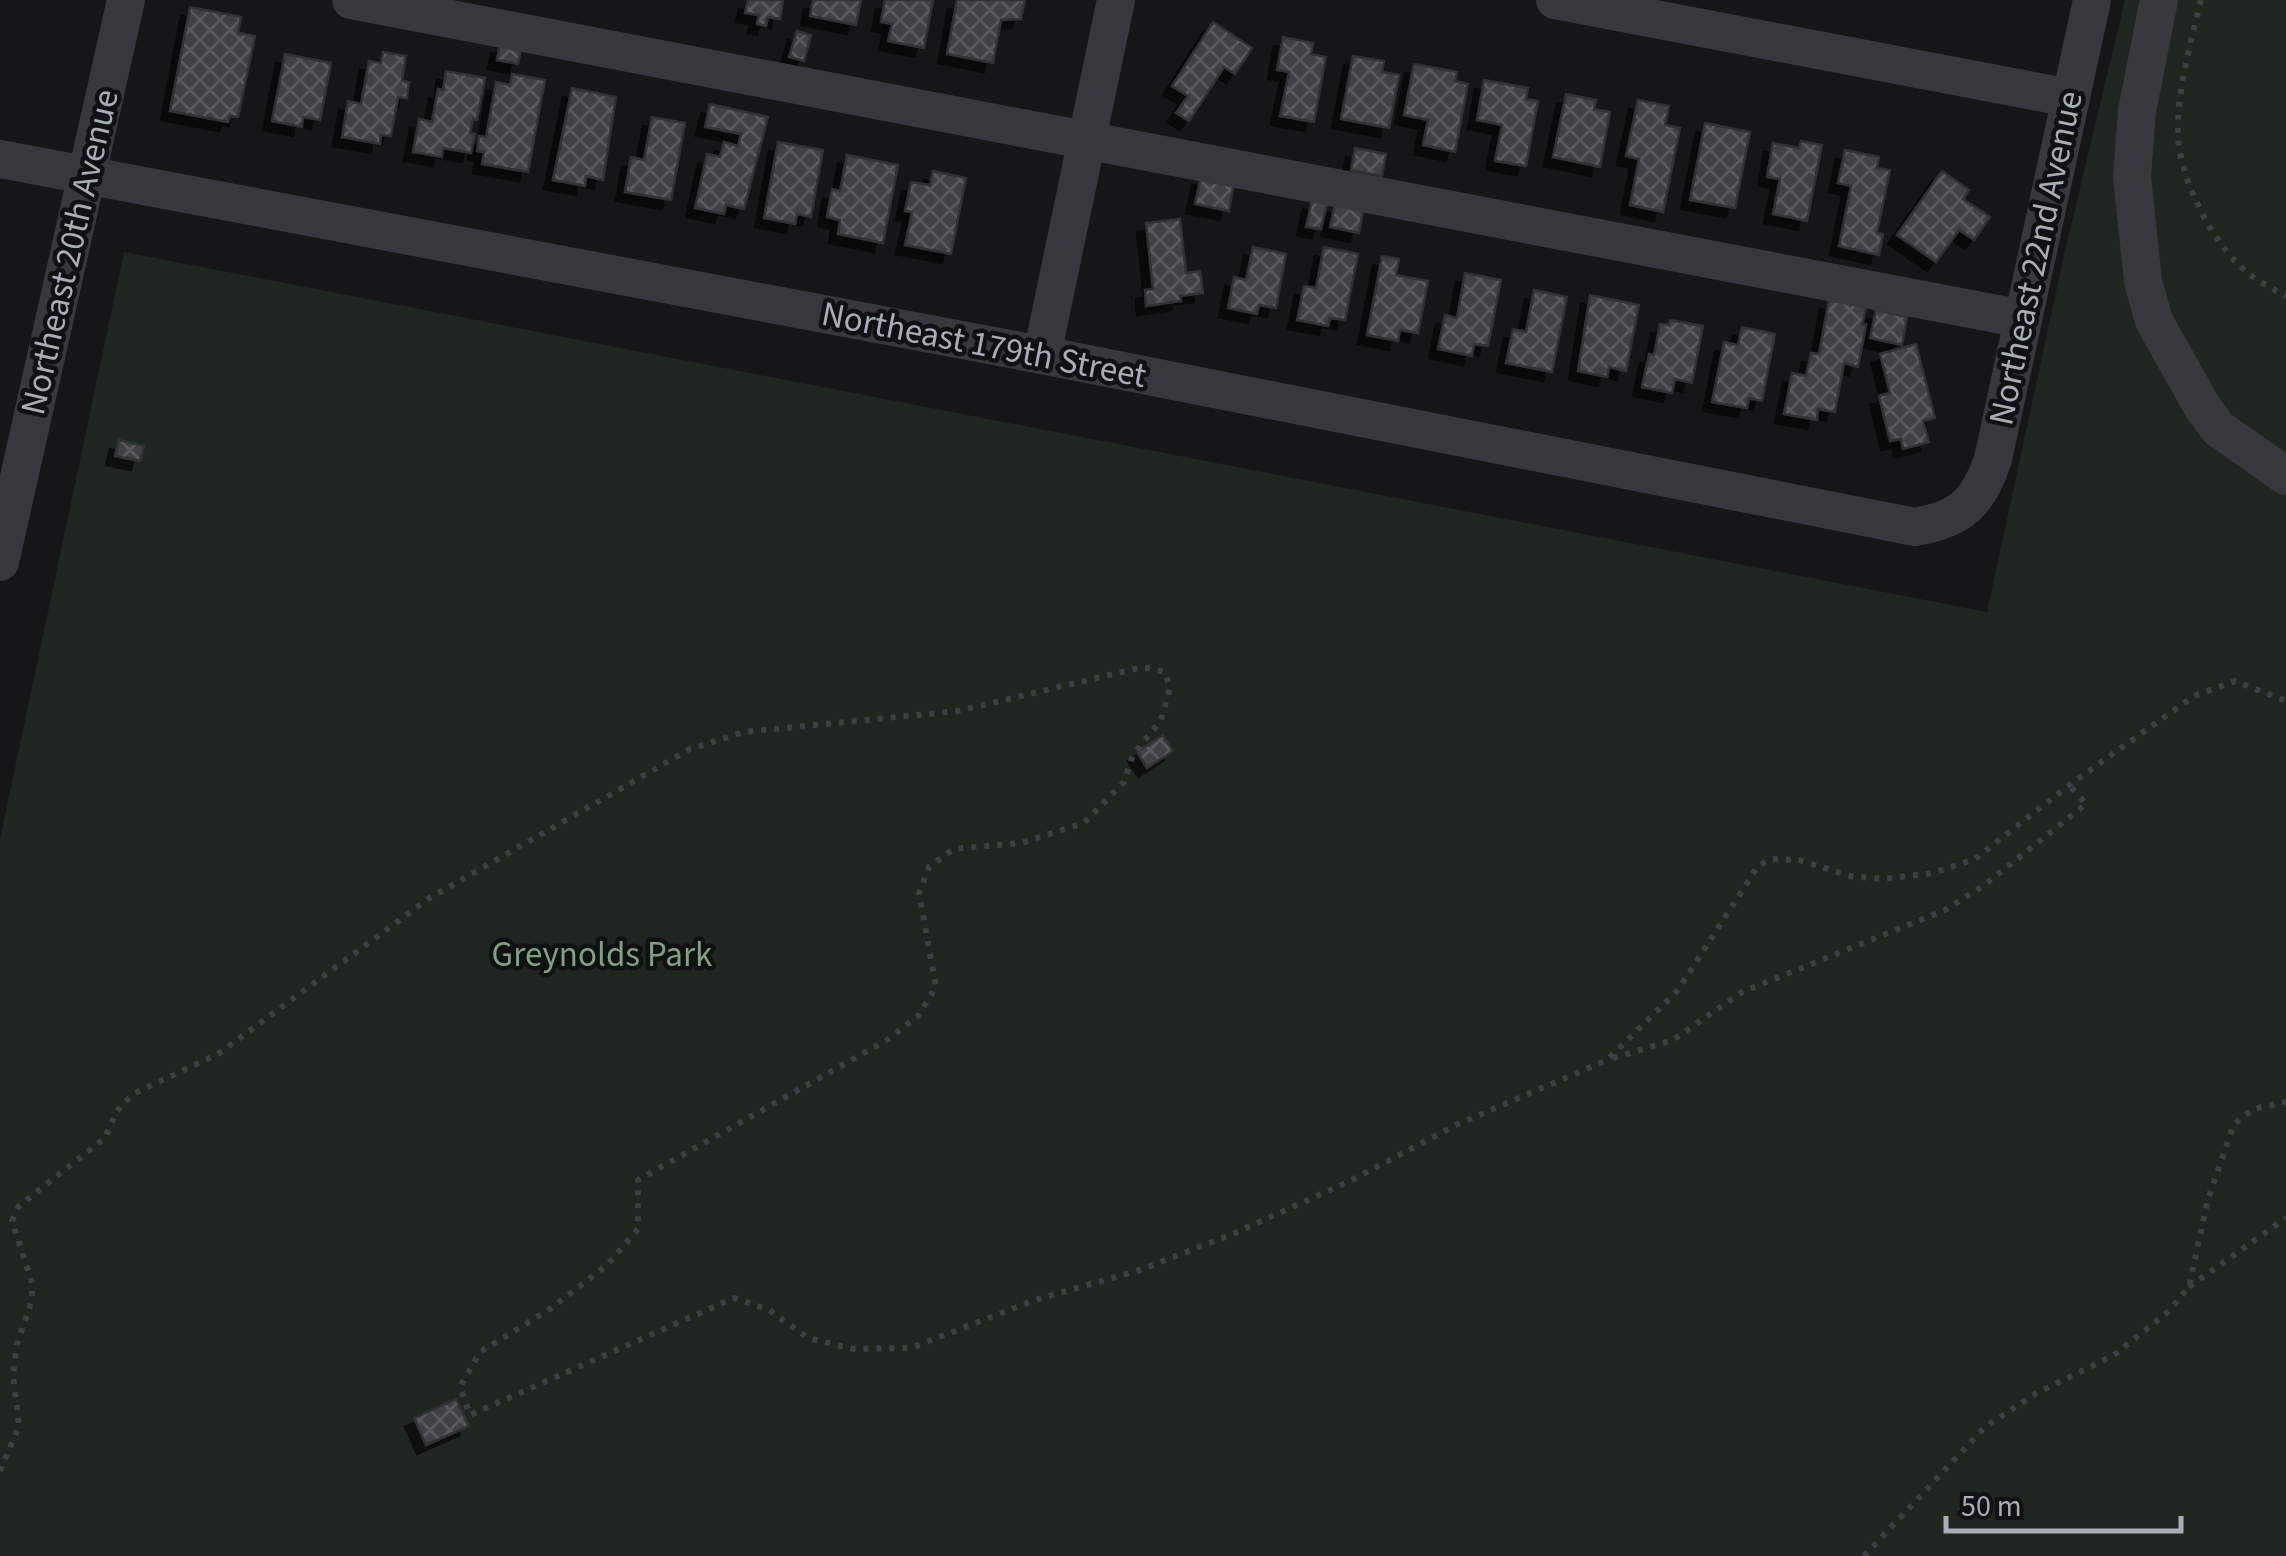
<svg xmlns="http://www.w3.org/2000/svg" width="2286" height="1556" font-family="'Source Sans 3',sans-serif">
  <defs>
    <pattern id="building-cross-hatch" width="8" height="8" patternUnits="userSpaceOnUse" patternTransform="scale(2.5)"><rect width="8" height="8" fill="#404145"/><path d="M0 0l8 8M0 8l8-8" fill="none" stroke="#595a5e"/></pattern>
    <filter id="shadow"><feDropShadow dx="-9" dy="9" stdDeviation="0" flood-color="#0009"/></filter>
  </defs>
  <rect width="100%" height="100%" fill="#161618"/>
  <path fill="#1e261f" d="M2125,0H2286V1556H0V839L124,252L1987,612L2064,255Z"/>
  <g fill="url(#building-cross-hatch)" stroke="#303034" stroke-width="2.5" filter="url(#shadow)">
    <path d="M748,0H783L780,19L768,17L766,26L757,24L759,15L745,13Z"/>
    <path d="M813,0H861L856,25L810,16Z"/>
    <path d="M885,0H933L924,48L888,41L892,24L881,22Z"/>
    <path d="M957,0H1025L1021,19L1001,20L993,63L947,54Z"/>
    <path d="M190,7L241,17L238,33L255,36L238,117L230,116L228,122L170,111Z"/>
    <path d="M1213,22L1252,48L1235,74L1224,67L1189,121L1176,113L1188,96L1172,86Z"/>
    <path d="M797,31L811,35L804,61L789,57Z"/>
    <path d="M1283,37L1313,43L1311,54L1326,57L1314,122L1280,116L1289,72L1277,70Z"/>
    <path d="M500,44L521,49L518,64L497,60Z"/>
    <path d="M383,52L406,56L402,81L409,82L407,98L398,97L391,136L381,135L380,144L342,137L348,101L361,104L369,61L381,63Z"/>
    <path d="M285,54L331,63L320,120L303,117L302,127L272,121Z"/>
    <path d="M1353,56L1384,61L1382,72L1399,75L1389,128L1341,119Z"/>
    <path d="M1414,64L1457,72L1455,81L1468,84L1455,152L1423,145L1428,120L1404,115Z"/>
    <path d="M446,71L485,78L477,120L473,119L470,133L475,134L471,153L443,148L442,157L413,152L419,119L432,122L438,89L443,90Z"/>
    <path d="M512,74L545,80L528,172L482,164L484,152L477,151L479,136L486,137L496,82L510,85Z"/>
    <path d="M1484,80L1528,88L1526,99L1538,101L1526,166L1495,161L1502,125L1477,120Z"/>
    <path d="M572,88L616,97L603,180L586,176L585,186L553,180Z"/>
    <path d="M1566,94L1596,100L1594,109L1610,112L1600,167L1553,157Z"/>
    <path d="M1638,100L1669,106L1665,125L1680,128L1663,212L1630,205L1639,159L1626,156Z"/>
    <path d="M710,104L768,117L744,209L726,205L724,214L695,208L707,154L720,157L724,142L738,146L741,134L705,127Z"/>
    <path d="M652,117L685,123L671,200L625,192L631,157L644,160Z"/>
    <path d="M1705,123L1750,132L1735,208L1690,200Z"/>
    <path d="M1801,141L1822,145L1807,221L1773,214L1780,179L1767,177L1773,143L1799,148Z"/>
    <path d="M778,142L823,150L811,217L797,214L795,224L764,218Z"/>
    <path d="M1355,148L1386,154L1382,176L1351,170Z"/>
    <path d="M1845,150L1879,157L1877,168L1890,170L1877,233L1883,234L1879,255L1839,246L1851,186L1838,183Z"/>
    <path d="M847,155L898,165L883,243L838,234L840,220L827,217L832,189L840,191Z"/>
    <path d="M933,171L966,178L951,254L905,245L912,212L905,211L911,182L930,185Z"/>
    <path d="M1942,171L1969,190L1963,199L1990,217L1974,240L1959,230L1936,262L1897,235Z"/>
    <path d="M1201,176L1234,182L1229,211L1195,204Z"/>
    <path d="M1312,200L1327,203L1321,229L1306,227Z"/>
    <path d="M1335,204L1363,210L1359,233L1330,227Z"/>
    <path d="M1180,219L1186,273L1200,271L1203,293L1180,296L1181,301L1146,306L1145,290L1153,289L1146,223Z"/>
    <path d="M1253,247L1286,254L1276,308L1259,305L1257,314L1228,308L1234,277L1246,280Z"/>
    <path d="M1324,247L1358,254L1345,320L1330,318L1328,326L1297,320L1304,286L1316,288Z"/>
    <path d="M1382,256L1399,259L1396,275L1428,281L1418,333L1400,330L1398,341L1367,335Z"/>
    <path d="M1465,273L1501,280L1488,346L1474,344L1472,356L1438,349L1445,315L1457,318Z"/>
    <path d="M1534,290L1567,297L1552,372L1506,363L1513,329L1526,332Z"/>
    <path d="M1590,295L1639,305L1626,371L1609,367L1607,377L1578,371Z"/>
    <path d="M1829,300L1866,307L1862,325H1866L1858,367L1844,363L1835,412L1818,409L1817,420L1784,414L1792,373L1806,376L1811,353L1819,354Z"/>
    <path d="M1876,310L1907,317L1902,345L1870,338Z"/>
    <path d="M1670,320L1703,326L1692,383L1675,379L1672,393L1642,387L1649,354L1654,355L1660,324L1669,325Z"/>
    <path d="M1742,327L1775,334L1762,401L1749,398L1747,408L1712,402L1724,342L1738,345Z"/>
    <path d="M1916,344L1935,418L1923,421L1929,442L1903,449L1901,439L1890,441L1879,396L1890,393L1880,354Z"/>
    <path d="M119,440L144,446L140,461L115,456Z"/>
    <path d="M1163,735L1173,751L1147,768L1137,752Z"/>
    <path d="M456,1399L469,1426L426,1445L414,1418Z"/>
  </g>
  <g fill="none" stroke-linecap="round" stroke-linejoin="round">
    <g stroke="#3d3f44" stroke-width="6" stroke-dasharray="5 8" stroke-linecap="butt">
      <path d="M2201,0C2191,40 2176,96 2178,137C2181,182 2215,250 2253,277C2263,284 2275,290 2286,296"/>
      <path d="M1613,1058L1673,1040L1742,992L1945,910L1983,886L2086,804L2069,785"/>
      <path d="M2189,1287L2286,1218"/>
      <path d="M0,1471L19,1426L13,1375L17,1344L32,1300V1283L12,1221L19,1206L105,1138L116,1112L133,1094L218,1054L428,899L690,749L744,732L958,711L1143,667L1165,672L1170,688L1161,720L1133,755L1124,782L1084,823L1021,843L953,849L929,867L919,893L936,987L918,1016L887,1040L638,1180V1229L607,1265L550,1309L480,1352L460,1387L470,1415L734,1298L769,1310L808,1338L854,1349L911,1348L1035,1300L1140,1270L1230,1235L1350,1181L1456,1125L1607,1060L1678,990L1758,866L1771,859L1799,860L1850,876L1883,879L1933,873L1975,859L2069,785L2194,696L2235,681L2286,701"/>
      <path d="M1864,1556L1985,1427L2035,1394L2114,1355L2169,1311L2189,1287L2208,1199L2234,1124L2253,1109L2286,1102"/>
    </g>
    <g stroke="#37383d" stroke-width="38">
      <path d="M351,0L2023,319"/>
      <path d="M1555,0L2070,98"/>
      <path d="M2159,0L2137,111L2132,176L2143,281L2154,321L2203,408L2219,429L2286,476"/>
      <path d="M0,159L1042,355L1915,527C1962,519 1978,503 1993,459L2092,0"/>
      <path d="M1042,355L1116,0"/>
      <path d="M0,562L126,0"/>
    </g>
  </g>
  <g text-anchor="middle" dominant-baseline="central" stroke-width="9" stroke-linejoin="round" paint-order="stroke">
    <g font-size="35" fill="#a8adb8" stroke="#111113">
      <text transform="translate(70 252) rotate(-77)">Northeast 20th Avenue</text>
      <text transform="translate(2036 258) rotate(-78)">Northeast 22nd Avenue</text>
      <text transform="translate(984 345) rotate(11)">Northeast 179th Street</text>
    </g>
    <g font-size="35" fill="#7fa381" stroke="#111113">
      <text x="602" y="955">Greynolds Park</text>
    </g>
  </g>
  <path d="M1946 1516v15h235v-15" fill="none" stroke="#a8adb8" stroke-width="5"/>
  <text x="1961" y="1516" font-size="30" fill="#a8adb8" stroke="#111113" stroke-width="8" paint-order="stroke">50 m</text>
</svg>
